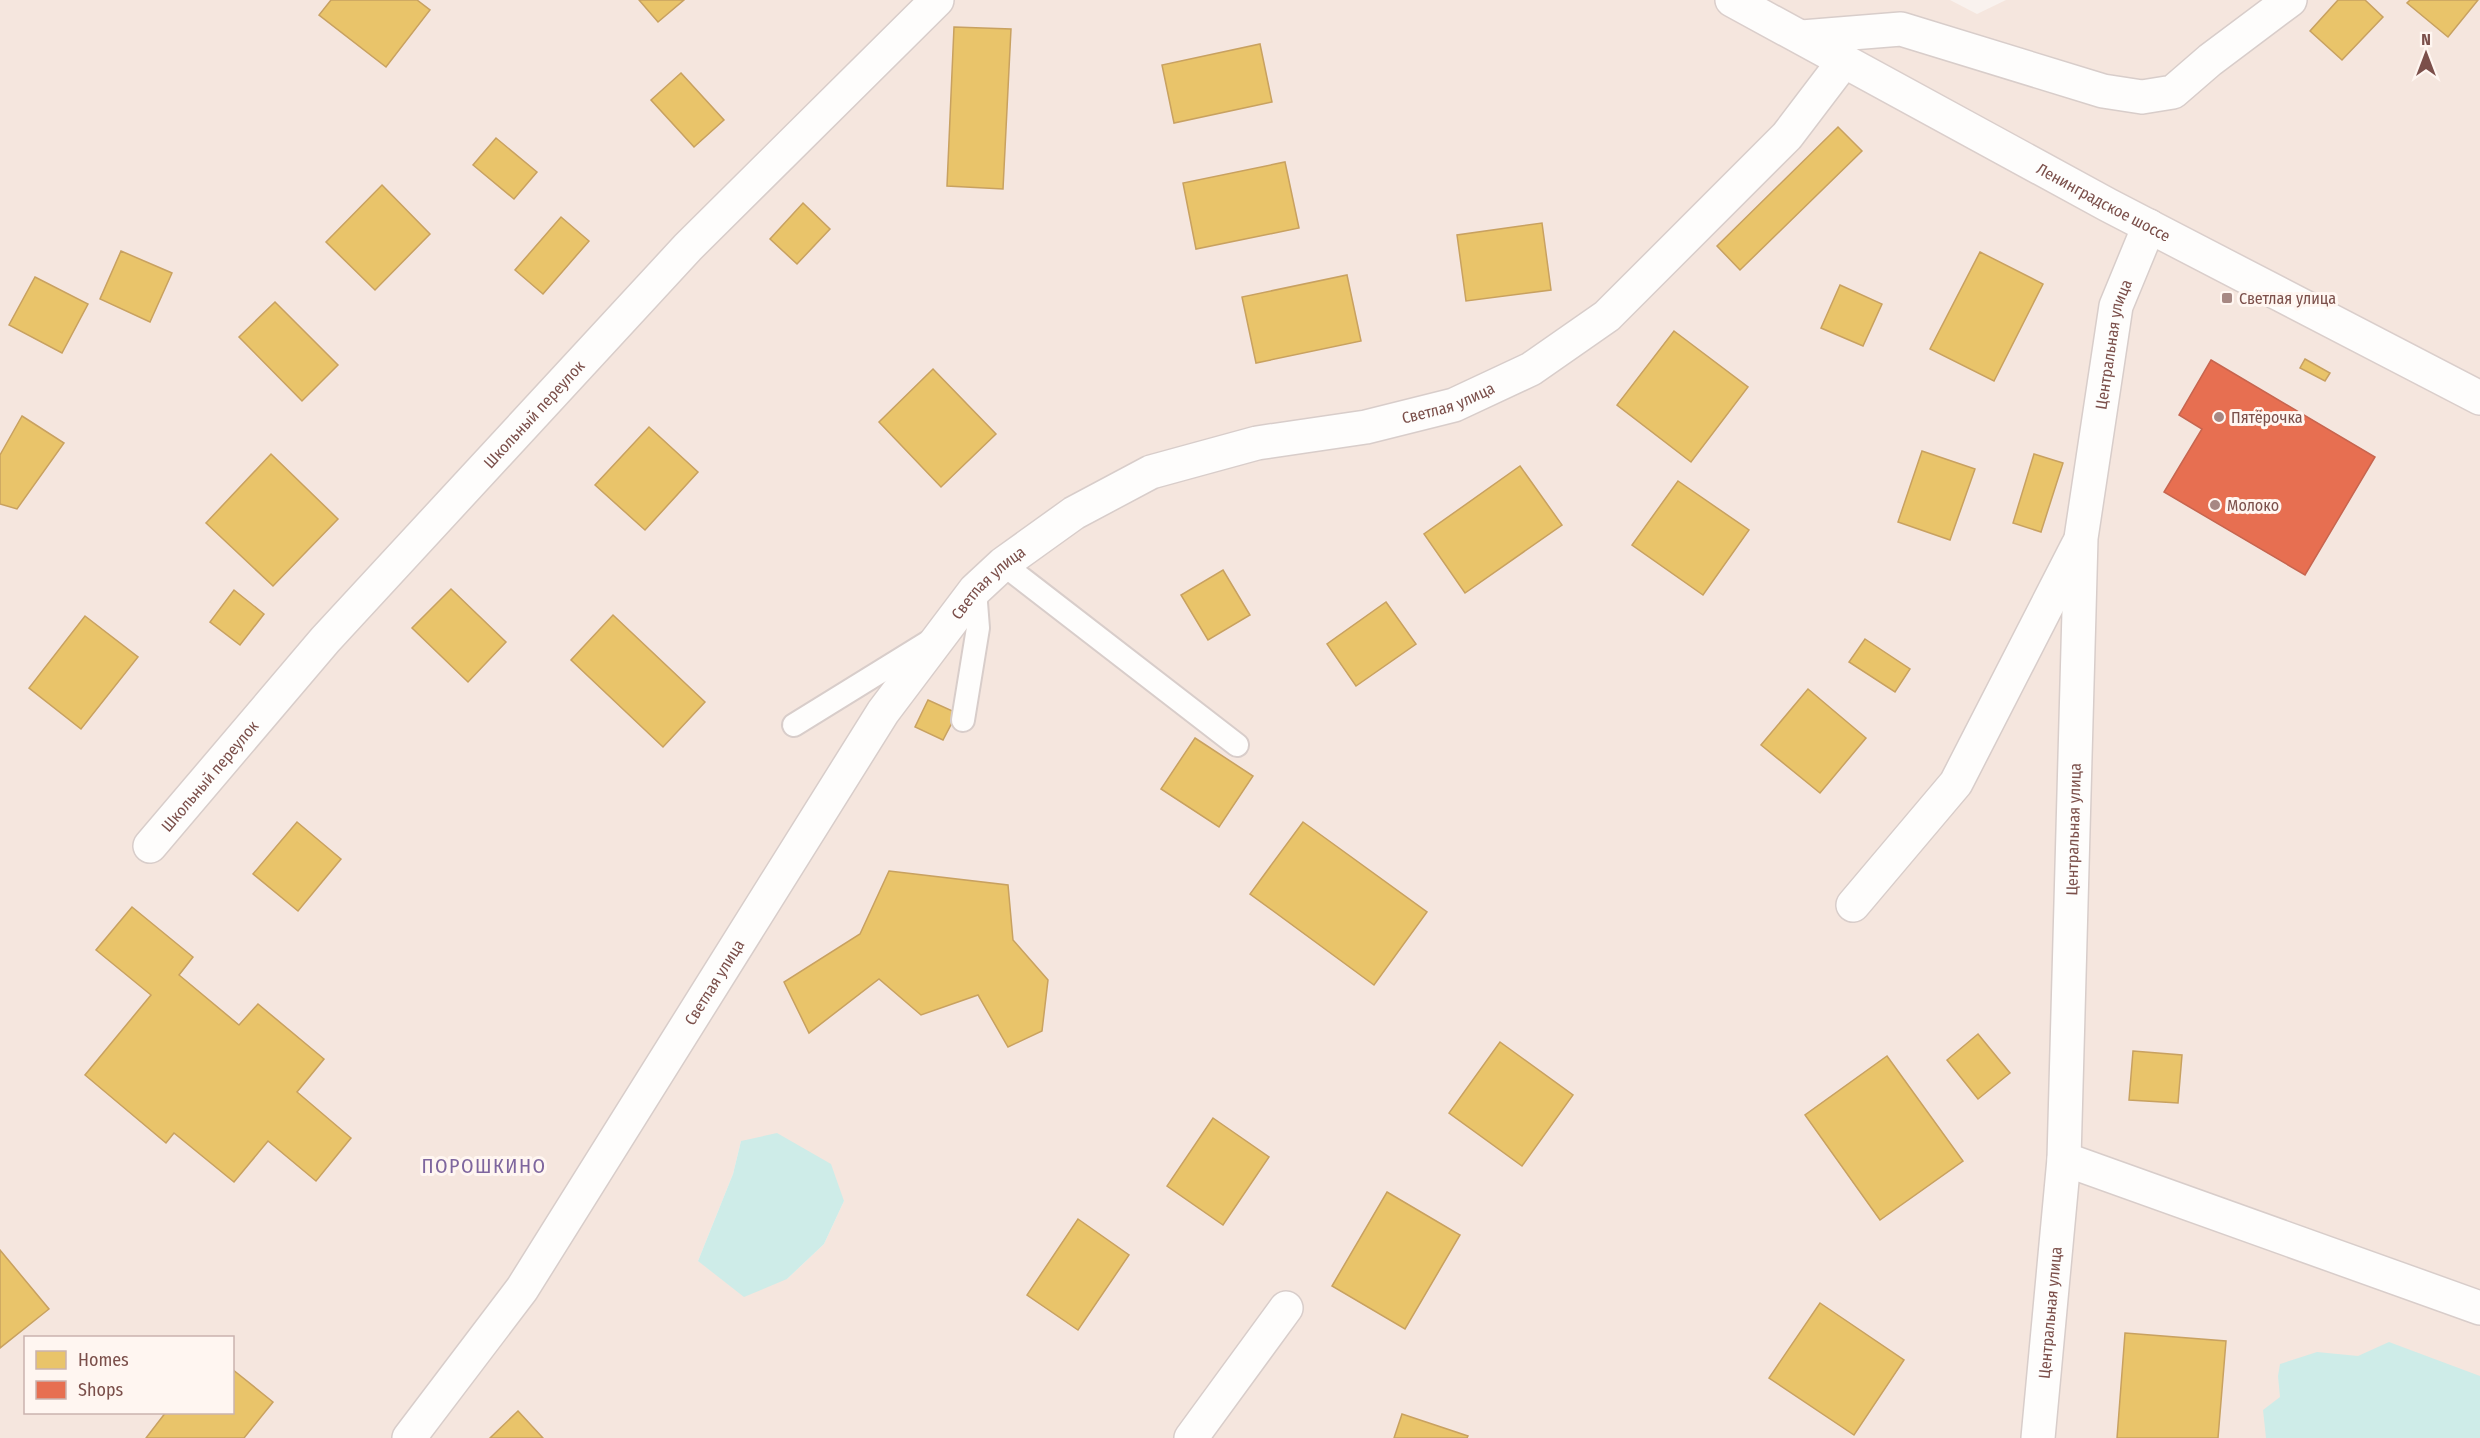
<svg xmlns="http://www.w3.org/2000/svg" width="2480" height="1438" font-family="'Fira Sans Condensed',sans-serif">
  <rect width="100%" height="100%" fill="#f9f2ee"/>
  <path fill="#f5e6de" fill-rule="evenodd" d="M0,0H1950L1977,14L2006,0H2480V1438H0ZM741,1141L844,1201L824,1244L787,1279L698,1261L733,1174ZM26,1338H232V1412H26Z"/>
  <g fill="#ceece8">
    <path d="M777,1133L831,1164L844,1201L824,1244L787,1279L744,1297L698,1261L733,1174L741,1141Z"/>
    <path d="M2389,1342L2480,1376V1438H2266L2263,1410L2280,1397L2278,1376L2280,1364L2317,1352L2358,1356Z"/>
  </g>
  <g fill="#e9c46a" stroke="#c8a160" stroke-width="1.5">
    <path d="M331,0H417L430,10L386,67L319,15Z"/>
    <path d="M639,0H684L658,22Z"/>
    <path d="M2338,0H2365L2383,17L2342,60L2310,31Z"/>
    <path d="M2410,0H2478L2448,37L2407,3Z"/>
    <path d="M954,27L1011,29L1003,189L947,186Z"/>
    <path d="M1260,44L1272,102L1174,123L1162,65Z"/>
    <path d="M681,73L724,120L694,147L651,100Z"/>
    <path d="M1838,127L1862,151L1740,270L1717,246Z"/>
    <path d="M496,138L537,172L514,199L473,165Z"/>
    <path d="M1285,162L1299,228L1196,249L1183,183Z"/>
    <path d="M382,185L430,234L375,290L326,242Z"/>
    <path d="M803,203L830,229L797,264L770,239Z"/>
    <path d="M561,217L589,241L543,294L515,270Z"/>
    <path d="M1542,223L1551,290L1466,301L1457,235Z"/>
    <path d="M121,251L172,273L150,322L100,299Z"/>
    <path d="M1980,252L2043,284L1994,381L1930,349Z"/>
    <path d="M1347,275L1361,341L1256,363L1242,297Z"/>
    <path d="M35,277L88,304L62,353L9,325Z"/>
    <path d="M1840,285L1882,304L1863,346L1821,328Z"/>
    <path d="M275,302L338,365L302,401L239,337Z"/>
    <path d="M1674,331L1748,387L1691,462L1617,405Z"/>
    <path d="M2305,359L2330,373L2325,381L2300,368Z"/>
    <path d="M933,369L996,434L941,487L879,422Z"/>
    <path d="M22,416L64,443L17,509L0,504V455Z"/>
    <path d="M649,427L698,472L645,530L595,485Z"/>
    <path d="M1922,451L1975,469L1950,540L1898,522Z"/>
    <path d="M271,454L338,519L273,586L206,523Z"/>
    <path d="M2034,454L2063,463L2041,532L2013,523Z"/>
    <path d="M1520,466L1562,525L1465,593L1424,534Z"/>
    <path d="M1678,481L1749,530L1703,595L1632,545Z"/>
    <path d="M1223,570L1250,615L1208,640L1181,595Z"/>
    <path d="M451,589L506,642L468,682L412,628Z"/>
    <path d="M234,590L264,614L240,645L210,622Z"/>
    <path d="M1386,602L1416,644L1356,686L1327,644Z"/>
    <path d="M613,615L705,702L663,747L571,660Z"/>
    <path d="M85,616L138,657L81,729L29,688Z"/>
    <path d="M1865,639L1910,669L1895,692L1849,662Z"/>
    <path d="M1808,689L1866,738L1820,793L1761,745Z"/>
    <path d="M928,700L957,713L943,740L915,727Z"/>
    <path d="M1195,738L1253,776L1219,827L1161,789Z"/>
    <path d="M297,822L341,859L298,911L253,874Z"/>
    <path d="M1303,822L1427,912L1374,985L1250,894Z"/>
    <path d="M889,871L1008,885L1013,940L1048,980L1042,1031L1008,1047L978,995L921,1015L879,979L809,1033L784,982L860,934Z"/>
    <path d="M132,907L193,957L179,975L239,1025L258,1004L324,1059L297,1092L351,1138L316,1181L268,1141L234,1182L174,1133L166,1143L85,1075L151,995L96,950Z"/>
    <path d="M1978,1034L2010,1073L1978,1099L1947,1060Z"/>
    <path d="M1500,1042L1573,1095L1522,1166L1449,1113Z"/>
    <path d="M2133,1051L2182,1055L2178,1103L2129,1100Z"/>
    <path d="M1887,1056L1963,1161L1880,1220L1805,1115Z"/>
    <path d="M1213,1118L1269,1157L1223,1225L1167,1186Z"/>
    <path d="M1387,1192L1460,1235L1405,1329L1332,1286Z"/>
    <path d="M1078,1219L1129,1255L1078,1330L1027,1295Z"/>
    <path d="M0,1250L49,1309L0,1348Z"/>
    <path d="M1820,1303L1904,1360L1854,1435L1769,1378Z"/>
    <path d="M2125,1333L2226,1341L2218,1438H2117Z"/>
    <path d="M232,1369L273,1402L244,1438H146L166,1412H232Z"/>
    <path d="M518,1411L543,1438H490Z"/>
    <path d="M1402,1414L1468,1436L1467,1438H1394Z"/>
  </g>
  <path fill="#e76f51" stroke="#c7654f" stroke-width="1.5" d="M2211,360L2375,457L2305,575L2164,492L2202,429L2179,415Z"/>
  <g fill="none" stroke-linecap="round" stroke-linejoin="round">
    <defs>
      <g id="lane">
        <path d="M1003,564L1237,745"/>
        <path d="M963,720L978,628L975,590"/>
        <path d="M794,725L930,641"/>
      </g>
      <g id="street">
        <path d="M1802,37L1901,29L2103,91L2142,97L2173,92L2210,60L2290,0"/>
        <path id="s1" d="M150,846L325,640L688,247L937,0"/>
        <path d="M1853,905L1956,783L2078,545"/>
        <path d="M2064,1159L2480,1308"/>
        <path id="s2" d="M409,1438L522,1289L883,712L975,590L1003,564L1074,513L1151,472L1257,443L1366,427L1454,405L1531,369L1607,316L1787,136L1844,61"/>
        <path d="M1191,1438L1286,1308"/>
        <path id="s3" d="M2038,1438L2064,1159L2081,538L2116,306L2149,226"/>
      </g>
      <g id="secondary">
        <path id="s4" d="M1732,0L2108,205L2480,398"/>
      </g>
    </defs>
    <use href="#lane" stroke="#d8cdca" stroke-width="26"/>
    <use href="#street" stroke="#d8cdca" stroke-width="36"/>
    <use href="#secondary" stroke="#dacecb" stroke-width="36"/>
    <use href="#lane" stroke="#fefdfc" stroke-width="22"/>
    <use href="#street" stroke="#fefdfc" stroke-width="33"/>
    <use href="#secondary" stroke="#fefdfc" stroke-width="33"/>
  </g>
  <g fill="#a78883" stroke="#fff6f1" stroke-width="2">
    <rect x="2221" y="292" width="12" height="12" rx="3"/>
    <circle cx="2219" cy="417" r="6"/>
    <circle cx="2215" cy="505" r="6"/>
  </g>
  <g text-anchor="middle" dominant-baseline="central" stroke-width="6" stroke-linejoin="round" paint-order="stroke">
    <g font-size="16" fill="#7b4f4a" stroke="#fff6f1">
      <text stroke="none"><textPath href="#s4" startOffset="423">Ленинградское шоссе</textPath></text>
      <text stroke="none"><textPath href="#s3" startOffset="1098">Центральная улица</textPath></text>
      <text stroke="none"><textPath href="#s2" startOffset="1539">Светлая улица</textPath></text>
      <text stroke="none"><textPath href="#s1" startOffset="578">Школьный переулок</textPath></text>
      <text stroke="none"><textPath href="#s2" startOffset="1035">Светлая улица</textPath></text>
      <text stroke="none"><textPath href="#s1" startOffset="92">Школьный переулок</textPath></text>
      <text stroke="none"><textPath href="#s3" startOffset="610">Центральная улица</textPath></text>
      <text stroke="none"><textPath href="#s2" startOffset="549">Светлая улица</textPath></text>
      <text stroke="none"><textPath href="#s3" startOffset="126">Центральная улица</textPath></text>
    </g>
    <g font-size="16" fill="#7b4f4a" stroke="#fff6f1" text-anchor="start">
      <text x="2239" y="298">Светлая улица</text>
      <text x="2231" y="417">Пятёрочка</text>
      <text x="2227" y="505">Молоко</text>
    </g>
    <g font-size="20" letter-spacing="1.5" fill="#7e669e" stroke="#fff6f1">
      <text x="484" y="1166">ПОРОШКИНО</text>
    </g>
  </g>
  <rect x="24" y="1336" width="210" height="78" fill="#fff6f1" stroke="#cab3ae" stroke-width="1.5"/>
  <rect x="36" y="1351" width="30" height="18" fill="#e9c46a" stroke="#cab3ae" stroke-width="1.5"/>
  <text x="78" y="1366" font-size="18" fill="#7b4f4a">Homes</text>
  <rect x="36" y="1381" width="30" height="18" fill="#e76f51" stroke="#cab3ae" stroke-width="1.5"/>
  <text x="78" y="1396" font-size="18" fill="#7b4f4a">Shops</text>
  <g transform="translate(2426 54)" stroke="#fff6f1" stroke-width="4.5" paint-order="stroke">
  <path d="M0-4.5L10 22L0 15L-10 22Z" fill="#7b4f4a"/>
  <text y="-9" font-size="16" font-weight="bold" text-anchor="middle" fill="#7b4f4a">N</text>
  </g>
</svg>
